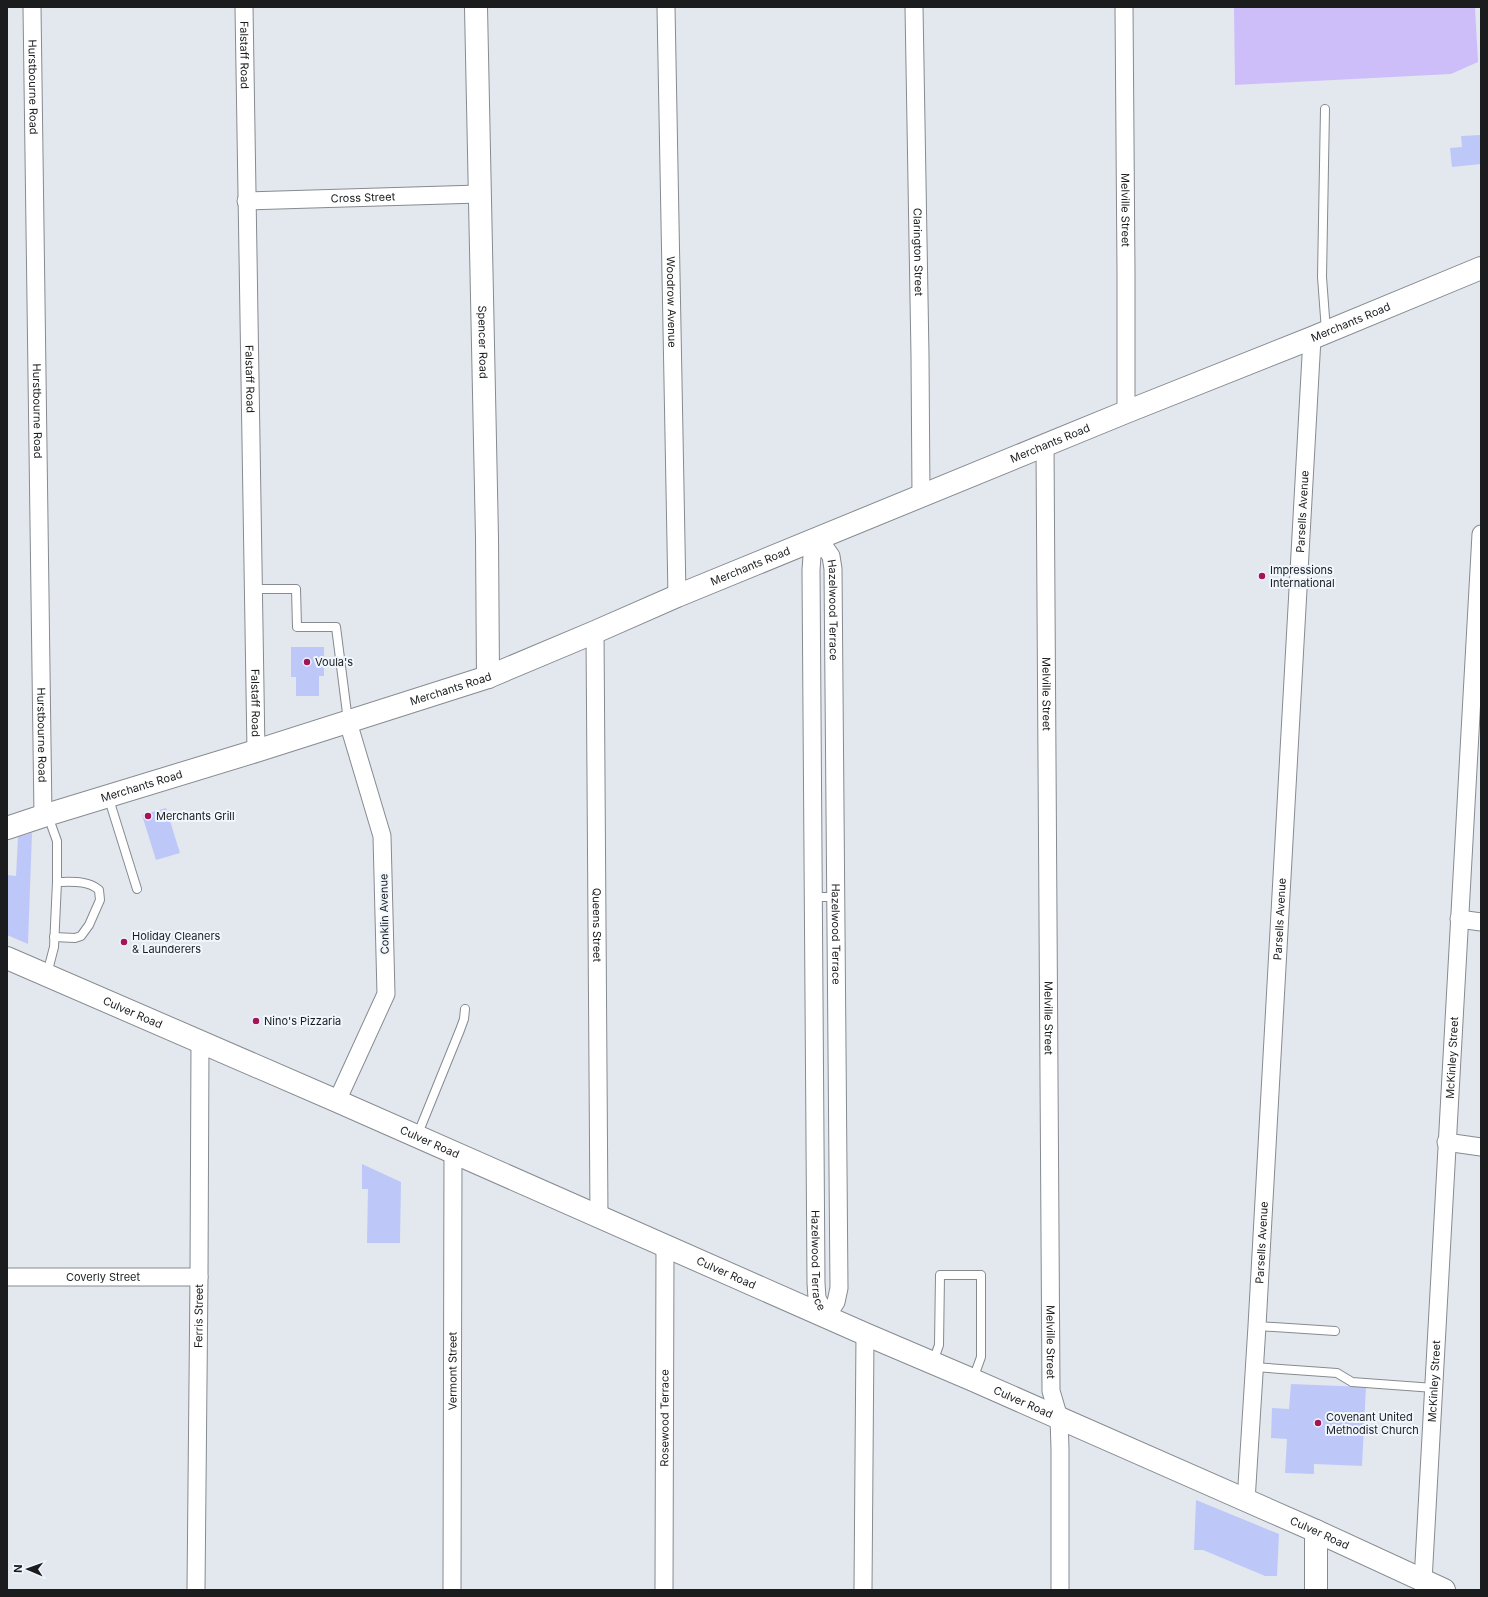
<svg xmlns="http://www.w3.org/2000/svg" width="1488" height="1597" font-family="Inter,sans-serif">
  <rect width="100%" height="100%" fill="#e3e8ef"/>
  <path fill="#cdbefa" d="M1234,7H1475L1478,62L1451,74L1235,85Z"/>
  <g fill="#bdc8f8">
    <path d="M1480,135L1481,164L1452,167L1450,148L1462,147L1461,136Z"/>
    <path d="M291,647H324V676H319V696H296V677H291Z"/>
    <path d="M166,808L180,853L156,860L142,815Z"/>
    <path d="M32,833L28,944L7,935V875L16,876L18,837Z"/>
    <path d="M362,1164L401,1182L400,1243H367L368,1189H362Z"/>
    <path d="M1291,1384L1366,1387L1362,1466L1314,1464V1474L1285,1473L1287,1439L1271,1438L1272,1408L1289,1409Z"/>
    <path d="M1196,1500L1279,1534L1277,1576H1265L1203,1550H1194Z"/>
  </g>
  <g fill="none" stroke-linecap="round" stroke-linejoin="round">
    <defs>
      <g id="lane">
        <path d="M1325,109L1322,277L1326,331"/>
        <path d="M254,589H296L297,627H336L348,721"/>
        <path d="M108,796L137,889"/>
        <path d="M813,897H835"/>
        <path d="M54,937L75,938L81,936L89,925L100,900L99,890C88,880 71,882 57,882"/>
        <path d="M47,974L54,947L57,882V841L48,816"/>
        <path d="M417,1136L460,1030L464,1019L465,1009"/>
        <path d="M1257,1326L1335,1331"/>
        <path d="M933,1362L939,1345L940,1275H981V1357L973,1379"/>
        <path d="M1254,1367L1337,1373L1352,1382L1434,1388"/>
      </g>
      <g id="street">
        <path id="s1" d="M32,7L43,816"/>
        <path id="s2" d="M244,7C246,255 254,503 256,751"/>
        <path id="s3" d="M666,7L677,596"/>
        <path id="s4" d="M914,7L920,356L921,496"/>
        <path id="s5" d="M1124,7L1126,272V412"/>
        <path id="s6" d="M246,201L479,194"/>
        <path id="s7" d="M1045,446L1051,1391L1059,1418L1060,1449V1590"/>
        <path id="s8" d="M819,539L831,556L833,569L839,1288L836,1302L826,1317"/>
        <path id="s9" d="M819,539L812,556L811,570L816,1283L817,1298L826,1317"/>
        <path id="s10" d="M595,632L599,1217"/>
        <path d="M1459,919L1481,922"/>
        <path d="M337,1101L386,994L382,836L348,722"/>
        <path d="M1446,1142L1481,1147"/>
        <path id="s11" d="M7,1277H199"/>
        <path id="s12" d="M1246,1501L1257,1326L1312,338"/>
        <path id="s13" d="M1423,1581L1481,534"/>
        <path id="s14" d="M196,1590L199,1277L200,1042"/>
        <path id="s15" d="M452,1590L453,1153"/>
        <path id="s16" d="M664,1590L665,1246"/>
        <path d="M863,1590L865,1334"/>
      </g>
      <g id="secondary">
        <path id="s17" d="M476,7L487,538L488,677"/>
        <path id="s18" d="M7,828L43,816L256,751L488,677L595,632L677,596L1126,412L1312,338L1481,268"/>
        <path d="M1316,1531V1590"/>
      </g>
      <g id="primary">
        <path id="s19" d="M7,958L337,1101L865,1334L973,1380L1316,1531L1444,1590"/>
      </g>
    </defs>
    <use href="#lane" stroke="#868b91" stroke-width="10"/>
    <use href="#street" stroke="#868b91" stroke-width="19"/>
    <use href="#secondary" stroke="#868b91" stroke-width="24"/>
    <use href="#primary" stroke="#868b91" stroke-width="24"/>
    <use href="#lane" stroke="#fff" stroke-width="8"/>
    <use href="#street" stroke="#fff" stroke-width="17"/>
    <use href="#secondary" stroke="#fff" stroke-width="22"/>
    <use href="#primary" stroke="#fff" stroke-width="22"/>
  </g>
  <g fill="#a31458" stroke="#f0f6fd" stroke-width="1.5">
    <circle cx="1262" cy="576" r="4"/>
    <circle cx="307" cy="662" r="4"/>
    <circle cx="148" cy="816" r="4"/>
    <circle cx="124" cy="942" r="4"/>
    <circle cx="256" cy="1021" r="4"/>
    <circle cx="1318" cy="1423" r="4"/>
  </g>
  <g text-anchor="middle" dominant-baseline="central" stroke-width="4" stroke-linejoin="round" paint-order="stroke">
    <g font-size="11" fill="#1a1c1e" stroke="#f0f6fd">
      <text stroke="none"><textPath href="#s2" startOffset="48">Falstaff Road</textPath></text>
      <text stroke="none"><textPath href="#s1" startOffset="80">Hurstbourne Road</textPath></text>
      <text stroke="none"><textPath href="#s6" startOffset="117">Cross Street</textPath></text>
      <text stroke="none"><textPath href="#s5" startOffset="203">Melville Street</textPath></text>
      <text stroke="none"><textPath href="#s4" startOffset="245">Clarington Street</textPath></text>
      <text stroke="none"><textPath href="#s3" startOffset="295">Woodrow Avenue</textPath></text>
      <text stroke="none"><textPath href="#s18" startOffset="1437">Merchants Road</textPath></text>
      <text stroke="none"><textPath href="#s17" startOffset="335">Spencer Road</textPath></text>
      <text stroke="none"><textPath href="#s2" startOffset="372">Falstaff Road</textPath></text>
      <text stroke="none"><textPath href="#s1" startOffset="404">Hurstbourne Road</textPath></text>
      <text stroke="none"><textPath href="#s18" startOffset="1113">Merchants Road</textPath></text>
      <text stroke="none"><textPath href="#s12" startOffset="991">Parsells Avenue</textPath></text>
      <text stroke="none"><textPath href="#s18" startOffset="789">Merchants Road</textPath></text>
      <text stroke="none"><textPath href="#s8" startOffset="75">Hazelwood Terrace</textPath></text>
      <text stroke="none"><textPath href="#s18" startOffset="465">Merchants Road</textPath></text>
      <text stroke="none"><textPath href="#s7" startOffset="248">Melville Street</textPath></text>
      <text stroke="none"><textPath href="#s2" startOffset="696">Falstaff Road</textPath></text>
      <text stroke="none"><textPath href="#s1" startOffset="728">Hurstbourne Road</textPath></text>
      <text stroke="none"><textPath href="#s18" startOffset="141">Merchants Road</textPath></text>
      <text transform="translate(384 914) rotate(-91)">Conklin Avenue</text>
      <text stroke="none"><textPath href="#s12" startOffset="583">Parsells Avenue</textPath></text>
      <text stroke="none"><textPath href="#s10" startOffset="293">Queens Street</textPath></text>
      <text stroke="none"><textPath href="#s8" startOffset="399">Hazelwood Terrace</textPath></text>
      <text stroke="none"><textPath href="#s19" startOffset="137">Culver Road</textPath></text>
      <text stroke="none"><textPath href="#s7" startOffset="572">Melville Street</textPath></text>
      <text stroke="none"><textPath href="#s13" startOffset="524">McKinley Street</textPath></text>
      <text stroke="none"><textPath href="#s19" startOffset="461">Culver Road</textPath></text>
      <text stroke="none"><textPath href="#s12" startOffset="259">Parsells Avenue</textPath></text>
      <text stroke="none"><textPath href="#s9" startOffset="723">Hazelwood Terrace</textPath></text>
      <text stroke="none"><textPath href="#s19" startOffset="785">Culver Road</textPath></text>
      <text stroke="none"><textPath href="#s11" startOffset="96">Coverly Street</textPath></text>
      <text stroke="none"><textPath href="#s14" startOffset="274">Ferris Street</textPath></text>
      <text stroke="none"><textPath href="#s7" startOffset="896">Melville Street</textPath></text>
      <text stroke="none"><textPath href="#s15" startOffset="219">Vermont Street</textPath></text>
      <text stroke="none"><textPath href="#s13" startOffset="200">McKinley Street</textPath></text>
      <text stroke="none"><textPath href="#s19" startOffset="1109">Culver Road</textPath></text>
      <text stroke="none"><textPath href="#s16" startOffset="172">Rosewood Terrace</textPath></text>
      <text stroke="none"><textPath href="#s19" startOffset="1433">Culver Road</textPath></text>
    </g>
    <g font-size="11" fill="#1a1c1e" stroke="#f0f6fd" text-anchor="start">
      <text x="1270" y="570">Impressions<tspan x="1270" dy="13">International</tspan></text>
      <text x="315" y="662">Voula's</text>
      <text x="156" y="816">Merchants Grill</text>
      <text x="132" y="936">Holiday Cleaners<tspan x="132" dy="13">&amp; Launderers</tspan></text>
      <text x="264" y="1021">Nino's Pizzaria</text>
      <text x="1326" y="1417">Covenant United<tspan x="1326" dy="13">Methodist Church</tspan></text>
    </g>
  </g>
  <rect width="1488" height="1597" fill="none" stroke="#1a1c1e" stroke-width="16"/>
  <g transform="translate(28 1569) rotate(272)" stroke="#f0f6fd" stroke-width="3" paint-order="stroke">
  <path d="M0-3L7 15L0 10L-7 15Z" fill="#1a1c1e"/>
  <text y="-6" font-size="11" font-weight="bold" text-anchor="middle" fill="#1a1c1e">N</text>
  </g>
</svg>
